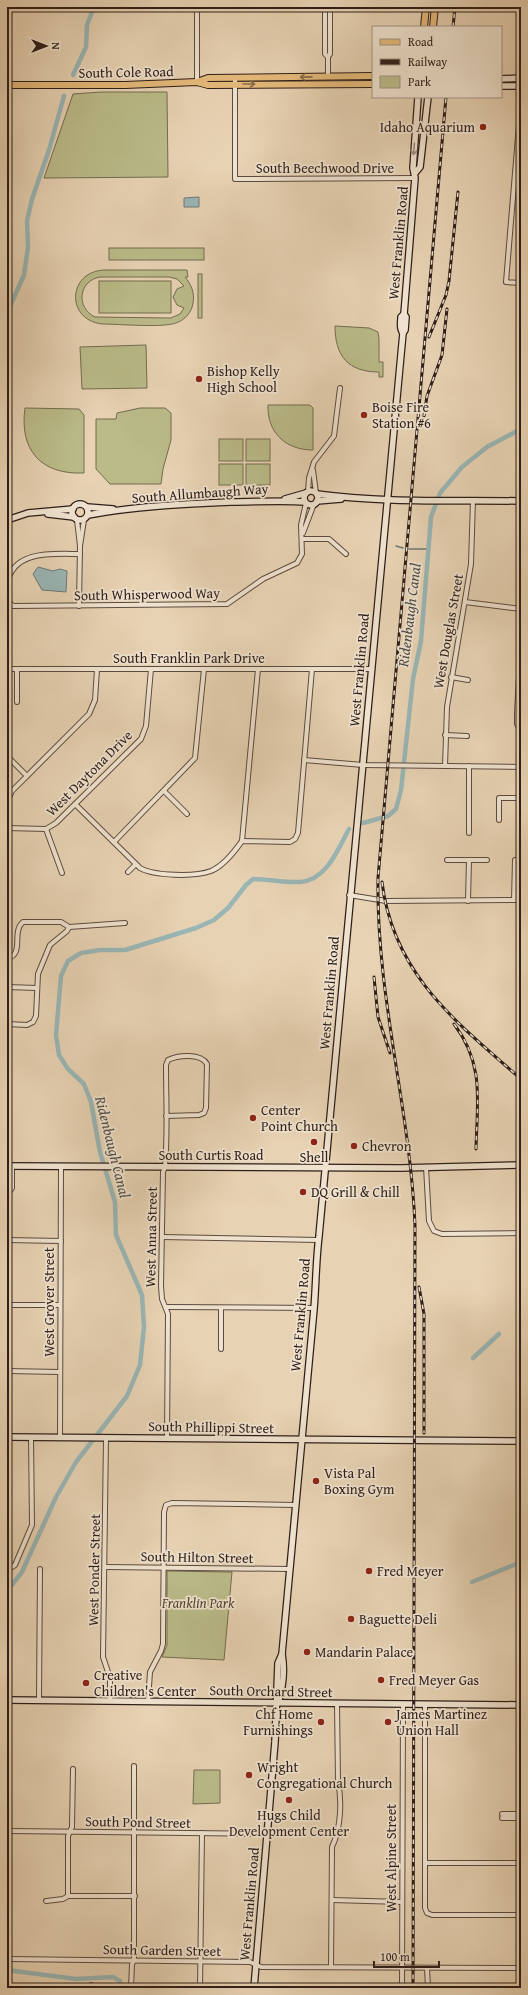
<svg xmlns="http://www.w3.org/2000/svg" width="528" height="1995" font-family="'Gentium Book Plus',serif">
  <rect width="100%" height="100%" fill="#e7d2b3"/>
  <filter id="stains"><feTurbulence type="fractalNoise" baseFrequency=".005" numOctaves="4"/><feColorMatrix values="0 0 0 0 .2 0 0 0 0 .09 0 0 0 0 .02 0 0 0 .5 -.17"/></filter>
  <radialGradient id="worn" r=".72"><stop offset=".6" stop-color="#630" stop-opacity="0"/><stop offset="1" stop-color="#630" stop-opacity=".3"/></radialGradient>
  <g fill="#babb89" stroke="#746c51" fill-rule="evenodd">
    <path d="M101,92H167L168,177L44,178L73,94Z"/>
    <rect x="109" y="248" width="95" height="12"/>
    <path d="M104,270H187L188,277H185C191,284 195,293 193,303C192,312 185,320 176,323C163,328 118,324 102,324C66,320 67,272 104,270ZM100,277H169L177,279L184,286L177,289L173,297L177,305L184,308L180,314L171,318L95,317C76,308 78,281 100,277Z"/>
    <rect x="198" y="274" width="4" height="44"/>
    <rect x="99" y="281" width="72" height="32"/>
    <path d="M335,326L369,328L378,332L379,339V362H383V377H379V372C348,372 335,356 335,326Z"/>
    <path d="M146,345L147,388L82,389L80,347Z"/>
    <path d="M268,405H310L313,408V450C285,450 267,432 268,405Z"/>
    <path d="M25,408L79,409L84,415V473C41,475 19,450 25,408Z"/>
    <path d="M140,408H165L171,413V440L163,469L161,484H110L96,469V419H116L117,413Z"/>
    <rect x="219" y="439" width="24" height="22"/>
    <rect x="246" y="439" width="24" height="22"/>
    <rect x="219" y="464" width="24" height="21"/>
    <rect x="246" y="464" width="24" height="21"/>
    <path d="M167,1571L232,1572L224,1660L162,1657L167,1645Z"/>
    <path d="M194,1770H220V1803L193,1804Z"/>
  </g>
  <g fill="#99b6b5" stroke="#6e7977">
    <path d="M199,197V207H184V198Z"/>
    <path d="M38,567L53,571L60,569L67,571L66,592L42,590L33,574Z"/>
  </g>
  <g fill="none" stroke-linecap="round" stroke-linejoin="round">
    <g stroke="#6e7977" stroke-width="1.5">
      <path d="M396,546L403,548"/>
      <path d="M409,549H428"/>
    </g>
    <g stroke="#99b6b5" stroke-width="4.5">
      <path d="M73,75L86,47L87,25L94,7"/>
      <path d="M7,313L24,275L28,247L27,221L32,199L49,150L64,96"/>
      <path d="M363,823L388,816L396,809L401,790L413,679L421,641L431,517L440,493L462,467L487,447L521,429"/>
      <path d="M473,1358L499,1334"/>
      <path d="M472,1582L521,1562"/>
      <path d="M7,1591L22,1572L56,1497L76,1462L127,1396L140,1365L144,1327L142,1295L116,1235L115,1202L100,1152L91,1102L84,1084L68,1069L59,1055L56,1035L61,976L68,961L81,953L100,950H125L196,928L214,920L228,908L246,885L253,879C268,879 285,883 300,882C327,880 338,849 349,829"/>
      <path d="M418,1620L426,1617"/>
      <path d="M406,1624L409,1622"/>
      <path d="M7,1970L76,1979L113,1977L120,1981L121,1988"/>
    </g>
    <defs>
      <g id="street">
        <path d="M325,7V54L328,57L330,54V7"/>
        <path d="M328,57V77"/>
        <path d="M235,78V179L415,178"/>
        <path d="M197,82V7"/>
        <path d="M521,100L506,282L521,283"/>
        <path d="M313,470L316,493"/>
        <path d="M308,492L309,478L314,462L334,436L340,388"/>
        <path d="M77,520L80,546L79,606"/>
        <path d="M303,533L314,504"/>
        <path d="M302,539H329L346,554"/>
        <path d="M80,546L84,520"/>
        <path d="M7,584C13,549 54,554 80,554"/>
        <path d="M7,600L13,606L227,604L263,579L297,563L302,554L301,525L306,503"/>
        <path d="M465,602L521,609"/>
        <path d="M521,640L517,713V724L521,731"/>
        <path d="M7,669H371"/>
        <path d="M17,669V702"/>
        <path d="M451,677L468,680"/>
        <path d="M445,735L467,736"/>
        <path d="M10,759L27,776"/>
        <path d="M304,760L363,765L521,767"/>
        <path d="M445,766L447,707L471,564L473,500"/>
        <path d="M164,791L187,814"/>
        <path d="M7,802L12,791L89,714L95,700L97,669"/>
        <path d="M75,804L140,868C154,876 195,877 211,871C223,866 235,851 242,841L290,842L295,839L298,833L312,669"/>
        <path d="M499,820V798H521"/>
        <path d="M7,828L46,829L56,823L141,739L146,726L151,669"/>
        <path d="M46,829L62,873"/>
        <path d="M469,833V766"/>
        <path d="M242,841L258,669"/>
        <path d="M114,842L195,758L204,669"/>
        <path d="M447,860H487"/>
        <path d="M128,872L136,864"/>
        <path d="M349,895L386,901L521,900"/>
        <path d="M514,900L515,860H521"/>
        <path d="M468,901L469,860"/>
        <path d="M7,958C25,955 11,932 23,922H61L69,927L125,923"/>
        <path d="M7,987L37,988"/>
        <path d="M7,1024L27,1025L33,1022L36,1016L38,974L50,945L67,931L69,927"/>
        <path d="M166,1116L199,1115L204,1113L206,1108L207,1064C201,1053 178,1055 168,1060L166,1065C166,1099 168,1133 165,1167L163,1172L161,1286L162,1299L168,1314L167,1438"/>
        <path d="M426,1167L429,1221L434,1231L442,1234L521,1233"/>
        <path d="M7,1195L12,1188V1166"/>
        <path d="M162,1237L318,1240"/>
        <path d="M7,1240L61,1241"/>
        <path d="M7,1305H60"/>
        <path d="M166,1307L314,1308"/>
        <path d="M221,1308V1349"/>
        <path d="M7,1371L60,1372"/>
        <path d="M60,1438L61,1166"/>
        <path d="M106,1438L103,1657L110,1678V1701"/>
        <path d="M7,1567H12L15,1565L32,1525L31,1437"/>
        <path d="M105,1567L289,1569"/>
        <path d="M39,1700L40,1569"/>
        <path d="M148,1701L150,1672L161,1651L163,1644L164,1512L166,1505L172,1503L295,1505"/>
        <path d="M425,1705V1908L427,1913L432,1915H521"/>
        <path d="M502,1814H521"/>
        <path d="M502,1818H521"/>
        <path d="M7,1831L268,1834"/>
        <path d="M425,1863H521"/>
        <path d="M68,1896V1836L72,1827L73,1769"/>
        <path d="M332,1900L402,1902"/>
        <path d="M46,1901L63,1899L68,1896H135"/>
        <path d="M7,1959L250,1962L261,1967L521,1968"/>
        <path d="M331,1967L332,1847C341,1828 342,1802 338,1781L337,1704"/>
        <path d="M427,1968L428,1988"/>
        <path d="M91,1985V1988"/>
        <path d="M131,1988L132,1964L134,1961V1766"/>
        <path d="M200,1988L202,1833"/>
        <path d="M402,1988L403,1705"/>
      </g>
      <g id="secondary">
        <path d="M501,79L521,78"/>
        <path d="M501,86H521"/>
        <path d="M415,173L420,167L428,97"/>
        <path d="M403,333C399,328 401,323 401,317L404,314L415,178L413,168L418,97"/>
        <circle cx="311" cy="498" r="7"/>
        <path d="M317,494C384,503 453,500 521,501"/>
        <path d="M285,499L306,493"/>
        <path d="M317,501L341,499"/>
        <circle cx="80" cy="512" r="8"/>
        <path d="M87,507L113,509"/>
        <path d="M48,514L74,517"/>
        <path d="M88,515C135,506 184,504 232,502C257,502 280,500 305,502"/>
        <path d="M7,520L28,513L73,509"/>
        <path d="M7,1166L401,1168L521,1165"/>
        <path d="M7,1437L521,1441"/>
        <path d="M7,1700L521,1705"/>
        <path d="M278,1703C283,1687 285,1671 282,1654C292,1539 304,1424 314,1309C316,1285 316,1260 319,1236C346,935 373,634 403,333L405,330L406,317L404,314"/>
        <path d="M254,1988L275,1742L278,1663L282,1654"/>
      </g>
      <g id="primary">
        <path d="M424,27L426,7"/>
        <path d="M433,27L435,7"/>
        <path d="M197,82L208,78L373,76"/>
        <path d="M7,85H125L197,82L208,85L373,84"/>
      </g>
    </defs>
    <use href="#street" stroke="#5c4b40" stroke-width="6"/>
    <use href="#secondary" stroke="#2e1e19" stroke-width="8"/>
    <use href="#primary" stroke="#2e1e19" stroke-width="8"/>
    <use href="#street" stroke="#efe2ce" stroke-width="4"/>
    <use href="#secondary" stroke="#efe2ce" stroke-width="5.5"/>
    <use href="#primary" stroke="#e4b97a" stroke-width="6"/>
    <defs>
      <g id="rail">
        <path d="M453,27L455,7"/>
        <path d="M429,337L446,295L449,281L458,192"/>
        <path d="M424,416L427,396L442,355L447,309"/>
        <path d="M382,882C393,974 456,1022 521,1079"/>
        <path d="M374,977L378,1017L390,1053"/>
        <path d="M454,1024C485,1065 477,1101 476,1149"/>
        <path d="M419,1287L424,1314V1433"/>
        <path d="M413,1988L415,1225C410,1108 376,996 378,878L446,97"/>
      </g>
    </defs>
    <use href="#rail" stroke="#2e1e19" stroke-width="3"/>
    <use href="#rail" stroke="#efe2ce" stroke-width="1.5" stroke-dasharray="4.5" stroke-linecap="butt"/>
  </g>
  <defs><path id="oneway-shaft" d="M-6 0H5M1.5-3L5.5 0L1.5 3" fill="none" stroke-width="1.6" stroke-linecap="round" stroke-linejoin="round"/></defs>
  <g stroke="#896c4a">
    <use href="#oneway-shaft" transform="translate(306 77) rotate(179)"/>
    <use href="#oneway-shaft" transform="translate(249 84)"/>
  </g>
  <use stroke="#988a7d" href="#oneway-shaft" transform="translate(414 149) rotate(94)"/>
  <g fill="#8f2418" stroke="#efe2ce" stroke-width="1.5">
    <circle cx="483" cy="127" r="4"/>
    <circle cx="199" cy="379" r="4"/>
    <circle cx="364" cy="415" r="4"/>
    <circle cx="253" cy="1118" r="4"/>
    <circle cx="314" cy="1142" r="4"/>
    <circle cx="354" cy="1146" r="4"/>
    <circle cx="303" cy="1192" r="4"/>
    <circle cx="316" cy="1481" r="4"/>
    <circle cx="369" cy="1571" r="4"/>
    <circle cx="351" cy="1619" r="4"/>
    <circle cx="307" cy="1652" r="4"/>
    <circle cx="381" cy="1680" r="4"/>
    <circle cx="86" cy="1683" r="4"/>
    <circle cx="321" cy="1722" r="4"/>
    <circle cx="388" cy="1722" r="4"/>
    <circle cx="249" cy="1775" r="4"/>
    <circle cx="289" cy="1800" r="4"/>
  </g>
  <g text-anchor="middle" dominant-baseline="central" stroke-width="3.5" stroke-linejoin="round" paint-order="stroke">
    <g font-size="14" fill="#2e1e19" stroke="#efe2ce">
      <text transform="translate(126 72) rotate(-1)">South Cole Road</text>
      <text x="325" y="168">South Beechwood Drive</text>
      <text transform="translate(398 243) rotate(-85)">West Franklin Road</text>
      <text transform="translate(200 493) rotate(-4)">South Allumbaugh Way</text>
      <text transform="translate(147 594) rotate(-1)">South Whisperwood Way</text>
      <text transform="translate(448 631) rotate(-80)">West Douglas Street</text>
      <text x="189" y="658">South Franklin Park Drive</text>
      <text transform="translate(359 670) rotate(-85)">West Franklin Road</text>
      <text transform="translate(89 773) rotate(-45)">West Daytona Drive</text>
      <text transform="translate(329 993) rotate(-85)">West Franklin Road</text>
      <text x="211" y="1155">South Curtis Road</text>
      <text transform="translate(151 1237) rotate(-89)">West Anna Street</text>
      <text transform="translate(49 1302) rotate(-90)">West Grover Street</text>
      <text transform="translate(300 1315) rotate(-85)">West Franklin Road</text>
      <text transform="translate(211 1427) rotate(1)">South Phillippi Street</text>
      <text transform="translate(197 1557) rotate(1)">South Hilton Street</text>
      <text transform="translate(94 1570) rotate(-89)">West Ponder Street</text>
      <text transform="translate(271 1691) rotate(1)">South Orchard Street</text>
      <text transform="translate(138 1822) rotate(1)">South Pond Street</text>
      <text transform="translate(391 1858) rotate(-90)">West Alpine Street</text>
      <text transform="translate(249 1904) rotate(-85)">West Franklin Road</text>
      <text transform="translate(162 1950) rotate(1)">South Garden Street</text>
    </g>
    <g font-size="14" fill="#2e1e19" stroke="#efe2ce" text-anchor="start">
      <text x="475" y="127" text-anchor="end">Idaho Aquarium</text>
      <text x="207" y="371">Bishop Kelly<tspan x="207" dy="16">High School</tspan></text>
      <text x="372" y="407">Boise Fire<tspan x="372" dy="16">Station #6</tspan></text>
      <text x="261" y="1110">Center<tspan x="261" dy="16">Point Church</tspan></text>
      <text x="362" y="1146">Chevron</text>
      <text x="314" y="1157" text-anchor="middle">Shell</text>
      <text x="311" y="1192">DQ Grill &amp; Chill</text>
      <text x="324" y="1473">Vista Pal<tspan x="324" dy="16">Boxing Gym</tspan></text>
      <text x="377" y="1571">Fred Meyer</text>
      <text x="359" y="1619">Baguette Deli</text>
      <text x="315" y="1652">Mandarin Palace</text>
      <text x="94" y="1675">Creative<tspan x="94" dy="16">Children's Center</tspan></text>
      <text x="389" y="1680">Fred Meyer Gas</text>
      <text x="313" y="1714" text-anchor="end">Chf Home<tspan x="313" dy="16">Furnishings</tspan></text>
      <text x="396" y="1714">James Martinez<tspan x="396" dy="16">Union Hall</tspan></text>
      <text x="257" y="1767">Wright<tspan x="257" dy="16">Congregational Church</tspan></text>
      <text x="289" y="1815" text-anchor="middle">Hugs Child<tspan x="289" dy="16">Development Center</tspan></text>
    </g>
    <g font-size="14" font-style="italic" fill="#514535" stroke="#efe2ce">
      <text x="198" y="1603">Franklin Park</text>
    </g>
    <g font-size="15" font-style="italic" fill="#4e4c48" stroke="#efe2ce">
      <text transform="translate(409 615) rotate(-83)">Ridenbaugh Canal</text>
      <text transform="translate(113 1147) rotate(76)">Ridenbaugh Canal</text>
    </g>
  </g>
  <rect width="528" height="1995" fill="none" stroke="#e7d2b3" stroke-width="24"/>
  <rect x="8" y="8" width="512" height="1979" fill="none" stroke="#2e1e19" stroke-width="2"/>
  <rect x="12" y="12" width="504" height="1971" fill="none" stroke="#2e1e19"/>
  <rect x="372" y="26" width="130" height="72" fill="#efe2ce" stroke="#a29486"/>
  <rect x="380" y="39" width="20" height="6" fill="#e4b97a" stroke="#a29486"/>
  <text x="408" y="46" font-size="12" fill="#2e1e19">Road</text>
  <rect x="380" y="59" width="20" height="6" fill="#2e1e19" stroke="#a29486"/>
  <text x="408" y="66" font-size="12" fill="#2e1e19">Railway</text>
  <rect x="380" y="76" width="20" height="12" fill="#babb89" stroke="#a29486"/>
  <text x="408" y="86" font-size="12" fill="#2e1e19">Park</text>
  <g transform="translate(46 46) rotate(90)" stroke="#efe2ce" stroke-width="3" paint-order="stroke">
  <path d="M0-3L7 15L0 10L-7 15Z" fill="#2e1e19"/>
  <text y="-6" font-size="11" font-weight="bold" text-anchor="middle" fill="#2e1e19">N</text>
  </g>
  <path d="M374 1961v6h65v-6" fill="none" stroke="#2e1e19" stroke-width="2"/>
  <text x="380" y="1961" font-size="12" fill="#2e1e19" stroke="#efe2ce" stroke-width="3" paint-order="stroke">100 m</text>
  <rect width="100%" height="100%" filter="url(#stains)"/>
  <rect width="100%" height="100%" fill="url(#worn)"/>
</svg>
